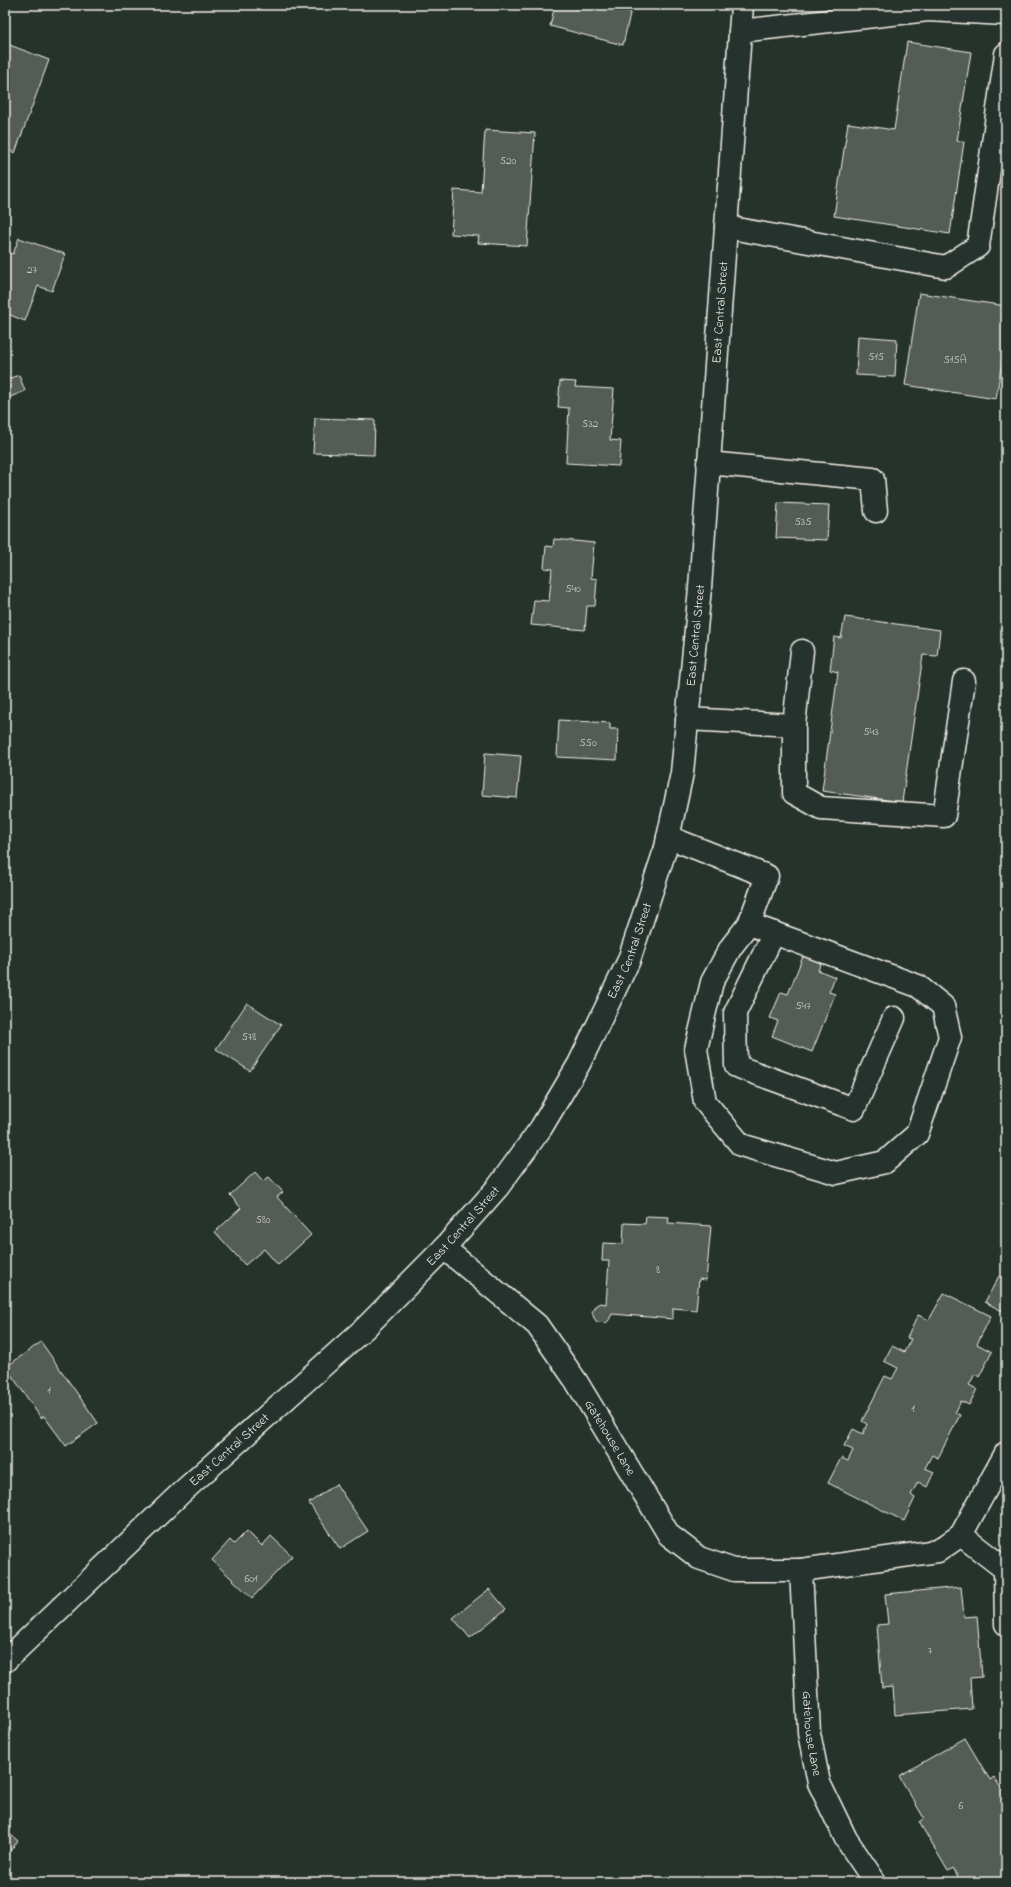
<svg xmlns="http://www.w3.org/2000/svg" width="1011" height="1887" font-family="'Indie Flower',sans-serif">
  <rect width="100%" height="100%" fill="#26332d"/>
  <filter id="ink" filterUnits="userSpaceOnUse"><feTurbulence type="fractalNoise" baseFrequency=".025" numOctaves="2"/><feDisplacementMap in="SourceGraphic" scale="8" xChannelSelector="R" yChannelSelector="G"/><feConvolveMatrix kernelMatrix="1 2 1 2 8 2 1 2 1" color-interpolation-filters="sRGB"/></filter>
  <g filter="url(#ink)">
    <g fill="#525c55" stroke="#f4f1e8">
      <path d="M555,5H614L631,9L623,45L550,26Z"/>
      <path d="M907,42L971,52L957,141L964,142L950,234L834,216L848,123L894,130Z"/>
      <path d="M7,44L49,60L15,153L5,149V51Z"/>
      <path d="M485,130L535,133L527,246L478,243L479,236L451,234L454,190L481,192Z"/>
      <path d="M19,238L65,254L52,291L38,286L25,321L5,313V251L13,254Z"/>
      <path d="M919,293L1006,306V335L996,399L905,385Z"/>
      <path d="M858,336L897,339L895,377L856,375Z"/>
      <path d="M19,375L25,391L5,399V380Z"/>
      <path d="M560,381L576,382L575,387L614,389L610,440L621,441L619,466L566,463L569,408L558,407Z"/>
      <path d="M315,418L375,420L374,455L313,453Z"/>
      <path d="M778,503L829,505L827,540L776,538Z"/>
      <path d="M554,539L594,543L591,578L597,579L595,606H587L585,630L531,625L534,600L549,601L552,569L544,568L546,546L553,547Z"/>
      <path d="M845,617L940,630L937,656L923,655L902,802L822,791L838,672L830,670L834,637L841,638Z"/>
      <path d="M559,720L610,723V729H618L617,760L557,757Z"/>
      <path d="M485,753L521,756L517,798L482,795Z"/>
      <path d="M804,954L822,961L818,970L835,977L829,992L835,994L812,1052L772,1036L778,1021L770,1018L781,992L788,994Z"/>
      <path d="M247,1003L281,1025L250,1071L216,1049Z"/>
      <path d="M255,1172L263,1181L269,1177L283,1192L277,1197L311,1235L278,1265L264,1249L245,1265L215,1232L241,1208L230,1195Z"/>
      <path d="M646,1216L669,1217L668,1223L711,1226L706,1280L699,1279L696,1310L673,1308V1319L612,1314L609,1320L606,1323L597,1322L594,1318L592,1312L595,1306L600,1303L606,1304L609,1261H602L603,1243L623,1244L624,1223L645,1224Z"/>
      <path d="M999,1276L1006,1280V1304L1002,1311L985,1302Z"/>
      <path d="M944,1293L991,1316L977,1344L992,1352L979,1377L975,1374L969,1385L977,1389L969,1405L961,1401L955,1413L960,1415L938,1458L932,1455L925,1468L934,1472L927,1487L918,1482L911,1495L915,1498L904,1521L828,1483L841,1458L848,1461L853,1450L844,1446L853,1429L863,1434L867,1424L862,1421L885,1376L892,1379L898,1368L884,1361L892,1346L904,1352L911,1339L907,1338L918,1315L929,1320Z"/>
      <path d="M41,1342L98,1423L66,1446L44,1416L41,1418L6,1367Z"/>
      <path d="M336,1484L368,1531L340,1549L309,1503Z"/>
      <path d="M247,1531L262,1546L271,1536L292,1556L252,1598L212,1560L230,1540L234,1544Z"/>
      <path d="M961,1587L964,1617L977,1616L982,1677L970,1678L972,1709L895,1715L893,1687L882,1688L877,1625L888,1624L885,1594Z"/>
      <path d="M489,1589L506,1609L470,1638L453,1618Z"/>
      <path d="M965,1738L990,1780L994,1777L1004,1793L1006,1792V1882H961L953,1868L948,1871L919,1822L924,1818L899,1776Z"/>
      <path d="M5,1830L18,1841L5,1857Z"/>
    </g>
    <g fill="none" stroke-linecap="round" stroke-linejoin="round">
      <defs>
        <g id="minor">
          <path d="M740,31L928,10L1006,14"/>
          <path d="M726,227L946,267L978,246L1006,54"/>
          <path d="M708,463L873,479L876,511"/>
          <path d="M687,719L794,725L802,651"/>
          <path d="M794,725V793L821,808L944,816L964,681"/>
          <path d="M668,837L767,876L749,924L731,947L712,982L696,1049L705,1102L741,1145L836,1173L885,1162L917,1134L950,1037L943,1006L918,986L749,924"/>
          <path d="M774,933L735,1013L736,1066L854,1109L894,1018"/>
          <path id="s1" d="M444,1248L537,1325L576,1381L669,1535L699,1558L734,1570H801L938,1551L961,1535L1006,1453"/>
          <path d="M961,1535L1006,1570"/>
          <path id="s2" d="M801,1570L809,1733L819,1783L846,1839L875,1882"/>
          <path d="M1005,1570L1006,1624"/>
        </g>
        <g id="major">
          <path id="s3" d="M5,1661L182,1492L366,1327L444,1248L498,1187L541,1128L579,1064L629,960L666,847L682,773L700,588L742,5"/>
        </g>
      </defs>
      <use href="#minor" stroke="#f4f1e8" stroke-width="25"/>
      <use href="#major" stroke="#f4f1e8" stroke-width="25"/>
      <use href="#minor" stroke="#26332d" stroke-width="22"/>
      <use href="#major" stroke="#26332d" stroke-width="22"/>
    </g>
  </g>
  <g text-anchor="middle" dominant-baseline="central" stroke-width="3" stroke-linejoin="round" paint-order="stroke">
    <g font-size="11" fill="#ccccc3">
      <text x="508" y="161">520</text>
      <text x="32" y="270">27</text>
      <text x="876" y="357">515</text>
      <text x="955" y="360">515A</text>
      <text x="590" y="424">532</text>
      <text x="803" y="522">535</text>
      <text x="573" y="589">540</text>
      <text x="871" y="732">543</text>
      <text x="588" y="743">550</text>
      <text x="803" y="1006">547</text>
      <text x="249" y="1037">578</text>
      <text x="263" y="1220">580</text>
      <text x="658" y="1270">8</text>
      <text x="49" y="1391">1</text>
      <text x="913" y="1409">1</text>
      <text x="251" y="1579">601</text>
      <text x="930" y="1651">7</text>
      <text x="961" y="1806">6</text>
    </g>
    <g font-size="13" fill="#f4f1e8" stroke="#26332d">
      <text stroke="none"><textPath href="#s3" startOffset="1604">East Central Street</textPath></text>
      <text stroke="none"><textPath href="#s3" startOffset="1280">East Central Street</textPath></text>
      <text stroke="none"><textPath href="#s3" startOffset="956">East Central Street</textPath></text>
      <text stroke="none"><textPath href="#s3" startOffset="632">East Central Street</textPath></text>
      <text stroke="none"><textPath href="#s1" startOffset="255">Gatehouse Lane</textPath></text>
      <text stroke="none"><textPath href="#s3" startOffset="308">East Central Street</textPath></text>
      <text stroke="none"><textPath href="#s2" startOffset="164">Gatehouse Lane</textPath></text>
    </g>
  </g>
  <rect width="1011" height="1887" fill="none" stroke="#26332d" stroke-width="20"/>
  <rect x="10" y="10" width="991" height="1867" fill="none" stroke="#f4f1e8" stroke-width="1.5" filter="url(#ink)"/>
</svg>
